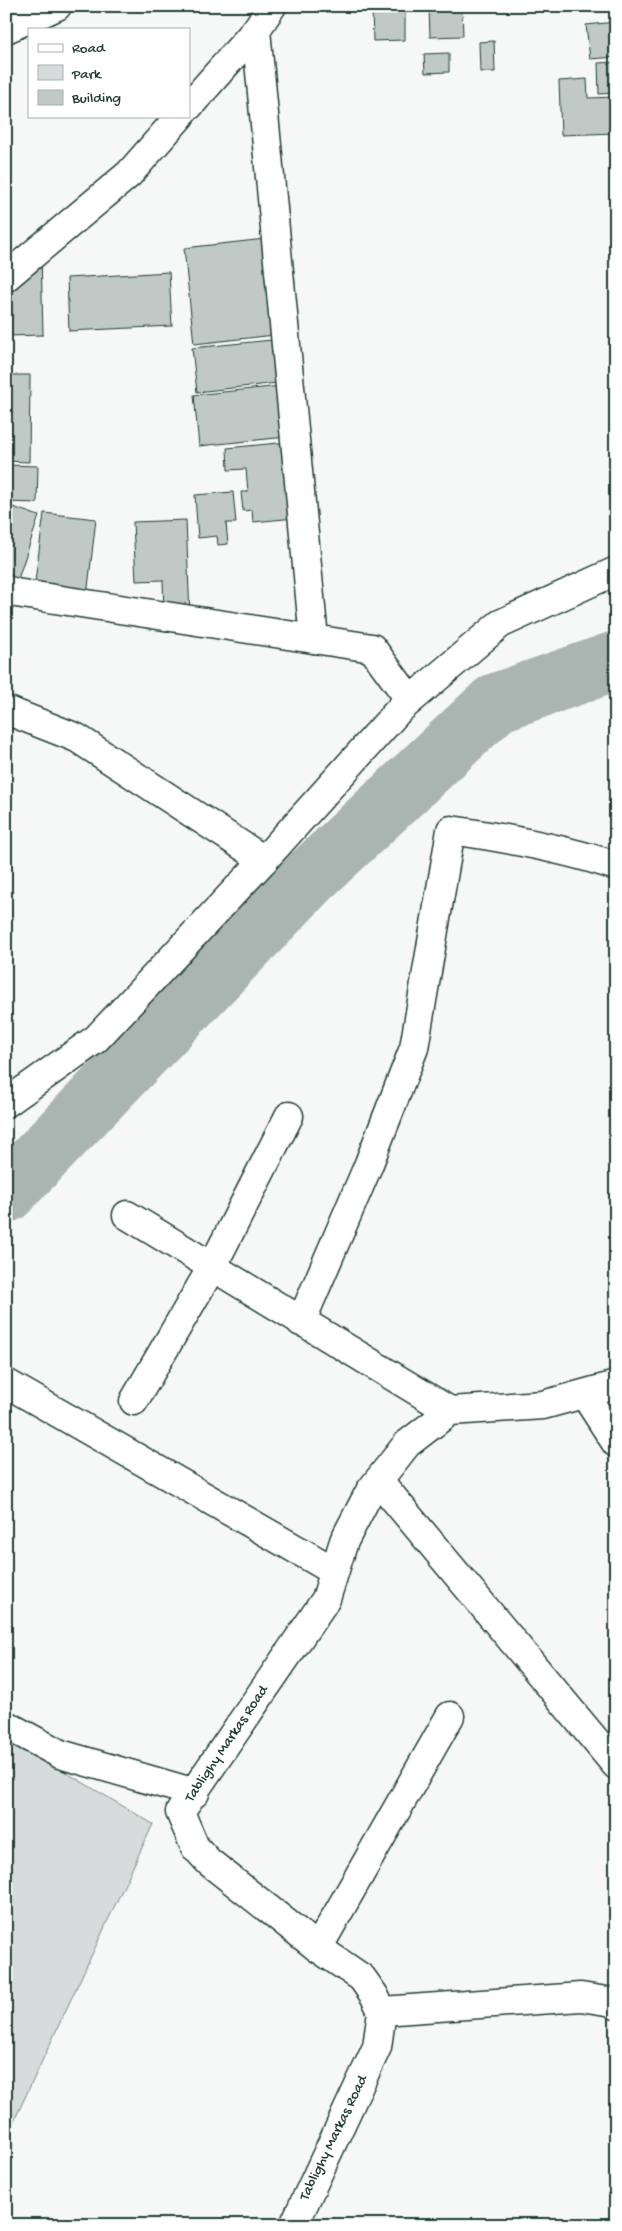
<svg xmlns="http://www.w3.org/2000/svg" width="622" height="2231" font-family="'Gochi Hand',sans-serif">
  <rect width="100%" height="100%" fill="#f6f7f7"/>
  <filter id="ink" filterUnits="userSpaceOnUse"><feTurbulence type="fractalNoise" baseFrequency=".02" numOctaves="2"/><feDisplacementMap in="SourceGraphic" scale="10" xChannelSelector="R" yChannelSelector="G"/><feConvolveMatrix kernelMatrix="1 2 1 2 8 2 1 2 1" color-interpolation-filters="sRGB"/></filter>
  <g filter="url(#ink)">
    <path fill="#d6dcdb" stroke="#7a8c88" d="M6,1737L153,1824L6,2138Z"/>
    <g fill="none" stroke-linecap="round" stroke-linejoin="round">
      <path stroke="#aab5b1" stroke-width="60" d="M6,1193L311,876L496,703L616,661"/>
    </g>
    <g fill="#c0c9c6" stroke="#1f3d34">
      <path d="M429,6H462L463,36L430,37Z"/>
      <path d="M405,7V40L373,41L372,8Z"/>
      <path d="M616,22V57L590,59L586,25Z"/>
      <path d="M494,41L495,72H480L479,42Z"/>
      <path d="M449,53V72L425,73L424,54Z"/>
      <path d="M616,62V93L599,94L598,63Z"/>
      <path d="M587,79L588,98L616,97V133L561,135L559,81Z"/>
      <path d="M274,238L284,334L194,344L184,248Z"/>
      <path d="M41,254L43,335L6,336L7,276Z"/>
      <path d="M169,272L172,326L69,331L67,278Z"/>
      <path d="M272,340L277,383L197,392L192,348Z"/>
      <path d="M6,375H30L29,462L6,461Z"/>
      <path d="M281,386L286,437L199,446L194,395Z"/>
      <path d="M289,442L295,518L253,522L252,510L243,511L241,492H248L246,469L228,470L227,448Z"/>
      <path d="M6,465L38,466L37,503L6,502Z"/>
      <path d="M233,492L236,523H226L228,544L218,545L217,536L198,538L195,495Z"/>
      <path d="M6,505L11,506L6,522Z"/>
      <path d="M13,507L39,516L17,582L6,578V526Z"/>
      <path d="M44,513L96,519L87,596L34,589Z"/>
      <path d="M186,520L190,615H164L163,580L136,581L133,522Z"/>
    </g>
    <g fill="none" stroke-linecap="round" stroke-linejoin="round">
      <defs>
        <g id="minor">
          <path d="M6,29L57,6"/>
          <path d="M256,30L314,639"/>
          <path d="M189,106L256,30L272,6"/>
          <path d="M6,277L129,174L180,116"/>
          <path d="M6,590L16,593L372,648L410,700"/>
          <path d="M6,710L77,738L264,860"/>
          <path d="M6,1103L96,1039L264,860L399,710L500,624L616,571"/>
          <path d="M127,1215L450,1411"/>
          <path d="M301,1322L368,1166L414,1048L451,830C506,838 563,848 616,866"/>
          <path d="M6,1383L334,1571"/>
          <path d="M585,1395L616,1443"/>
          <path d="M134,1401L212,1267L289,1116"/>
          <path d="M379,1481L616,1765"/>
          <path d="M6,1725L60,1754L195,1793"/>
          <path d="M318,1948L450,1716"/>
          <path d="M382,2011L581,1997L613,2002L616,2005"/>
          <path d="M294,2225L377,2047L382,2011L374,1995L362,1978L318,1948L209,1862L195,1847L180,1812L326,1599L344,1541L370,1491L407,1444L450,1411L543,1405L616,1385"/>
        </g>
      </defs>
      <use href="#minor" stroke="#1f3d34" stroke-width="31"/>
      <use href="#minor" stroke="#fff" stroke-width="28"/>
    </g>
  </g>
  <g text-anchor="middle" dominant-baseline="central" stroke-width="5" stroke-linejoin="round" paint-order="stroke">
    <g font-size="15" fill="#1f3d34" stroke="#fff">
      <text transform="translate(227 1744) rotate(-56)">Tablighy Markas Road</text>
      <text transform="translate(334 2138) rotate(-64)">Tablighy Markas Road</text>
    </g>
  </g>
  <rect width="622" height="2231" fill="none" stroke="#fff" stroke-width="25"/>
  <rect x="12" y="12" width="597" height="2206" fill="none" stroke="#1f3d34" stroke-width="2" filter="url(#ink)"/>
  <rect x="28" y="28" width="162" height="90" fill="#ffffff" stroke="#a5b1ae"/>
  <rect x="38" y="44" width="25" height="8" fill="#ffffff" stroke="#a5b1ae"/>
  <text x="72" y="52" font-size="15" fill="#1f3d34">Road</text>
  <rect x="38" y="65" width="25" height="15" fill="#d6dcdb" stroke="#a5b1ae"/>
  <text x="72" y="78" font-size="15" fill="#1f3d34">Park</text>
  <rect x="38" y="90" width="25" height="15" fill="#c0c9c6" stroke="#a5b1ae"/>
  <text x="72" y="102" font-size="15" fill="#1f3d34">Building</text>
</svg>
